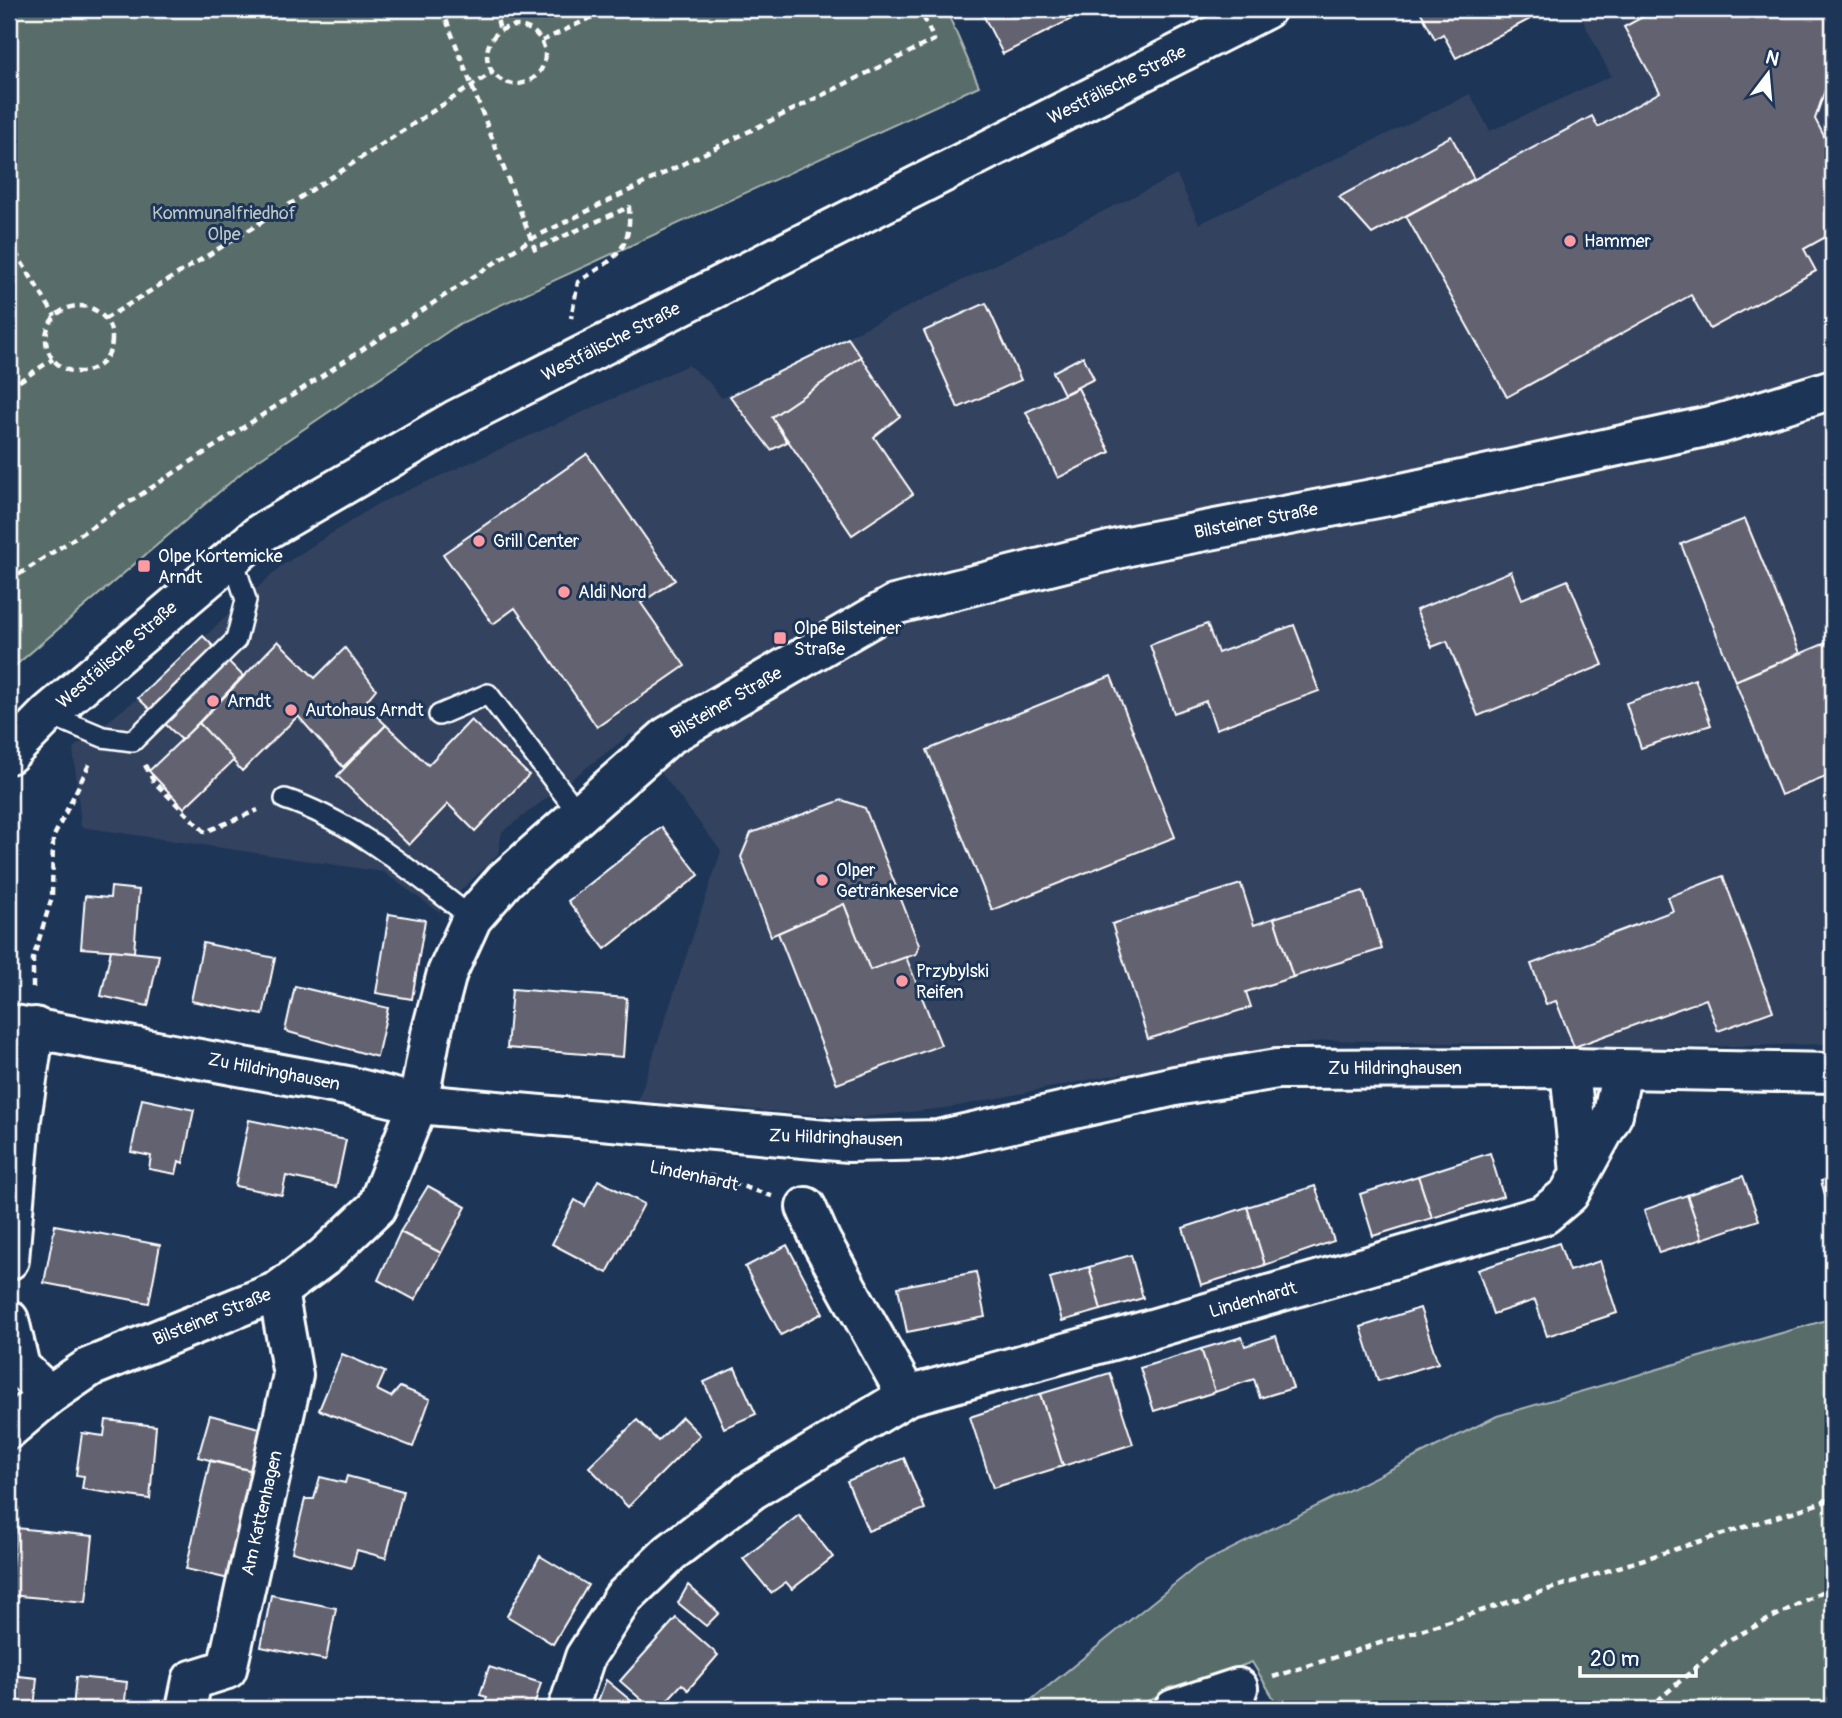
<svg xmlns="http://www.w3.org/2000/svg" width="1842" height="1718" font-family="Pangolin,sans-serif">
  <rect width="100%" height="100%" fill="#1d3557"/>
  <filter id="ink" filterUnits="userSpaceOnUse"><feTurbulence type="fractalNoise" baseFrequency=".0143" numOctaves="2"/><feDisplacementMap in="SourceGraphic" scale="14" xChannelSelector="R" yChannelSelector="G"/><feConvolveMatrix kernelMatrix="1 2 1 2 8 2 1 2 1" color-interpolation-filters="sRGB"/></filter>
  <g filter="url(#ink)">
    <path fill="#32425e" d="M1577,9H1833V1044L1638,1048L1329,1040L1109,1076L953,1107L858,1118L638,1101L721,851L631,734L502,832L498,854L439,912L383,872L81,827L73,748L138,698L281,566L377,504L688,365L708,381L722,398L1177,175L1199,224L1470,94L1490,131L1611,76Z"/>
    <g fill="#586d69" stroke="#acb6b4" stroke-width="2">
      <path d="M9,9H946L979,86L459,324L252,464L9,671Z"/>
      <path d="M1833,1318V1709H1280L1252,1662L1126,1709H1020L1197,1566L1497,1416Z"/>
    </g>
    <g fill="#64626f" stroke="#fff" stroke-width="2">
      <path d="M980,9H1078L1081,14L1003,54Z"/>
      <path d="M1419,9H1525L1530,19L1456,58L1443,34L1435,39Z"/>
      <path d="M1657,9H1833V67L1815,119L1833,153V233L1804,249L1816,271L1710,329L1691,295L1507,397L1406,216L1592,116L1598,127L1660,92L1624,27Z"/>
      <path d="M1451,136L1474,179L1372,234L1339,197Z"/>
      <path d="M986,303L1021,380L958,408L924,331Z"/>
      <path d="M848,338L861,357L772,417L787,442L771,450L730,396Z"/>
      <path d="M1083,356L1094,379L1064,394L1053,372Z"/>
      <path d="M861,357L900,416L874,437L913,494L852,535L772,417Z"/>
      <path d="M1078,388L1110,452L1058,478L1026,412Z"/>
      <path d="M587,454L675,580L641,603L685,666L597,727L515,608L493,624L443,554Z"/>
      <path d="M1745,519L1800,653L1735,681L1681,544Z"/>
      <path d="M1511,571L1522,599L1568,580L1603,665L1478,716L1447,641L1432,647L1416,610Z"/>
      <path d="M1207,624L1218,653L1294,625L1319,691L1216,729L1206,701L1174,713L1150,645Z"/>
      <path d="M203,636L243,676L182,740L138,698Z"/>
      <path d="M1833,640V774L1781,795L1735,681Z"/>
      <path d="M278,641L315,678L345,648L376,689L364,704L386,725L343,767L298,716L242,771L199,723Z"/>
      <path d="M1111,676L1175,837L992,910L927,750Z"/>
      <path d="M1695,679L1711,725L1641,748L1626,703Z"/>
      <path d="M471,720L529,775L475,831L448,804L409,845L337,776L386,725L428,765Z"/>
      <path d="M199,723L234,760L184,808L149,771Z"/>
      <path d="M842,800L865,808L919,945L916,954L870,970L844,904L771,936L741,857L751,833Z"/>
      <path d="M662,827L699,875L605,949L568,901Z"/>
      <path d="M1723,876L1773,1011L1718,1031L1706,999L1574,1047L1556,1001L1546,1004L1531,964L1673,911L1668,897Z"/>
      <path d="M1241,884L1254,925L1274,918L1293,977L1246,992L1251,1007L1148,1039L1112,924Z"/>
      <path d="M111,887L139,890L134,952L81,948L85,896L110,898Z"/>
      <path d="M1363,891L1382,949L1293,977L1274,918Z"/>
      <path d="M844,904L870,970L906,957L941,1045L837,1084L778,933Z"/>
      <path d="M389,914L425,920L412,999L376,993Z"/>
      <path d="M1833,924V954L1824,927Z"/>
      <path d="M203,943L275,958L263,1015L191,1001Z"/>
      <path d="M111,950L159,955L148,1006L101,996Z"/>
      <path d="M295,986L388,1008L377,1057L285,1031Z"/>
      <path d="M512,989L627,998L623,1057L507,1048Z"/>
      <path d="M142,1099L194,1110L183,1163L179,1161L176,1174L149,1169L151,1156L131,1152Z"/>
      <path d="M249,1120L346,1140L336,1187L286,1176L282,1195L235,1186Z"/>
      <path d="M1490,1153L1503,1196L1432,1218L1418,1176Z"/>
      <path d="M1418,1176L1432,1218L1373,1236L1360,1194Z"/>
      <path d="M1743,1176L1759,1220L1702,1239L1687,1195Z"/>
      <path d="M1833,1178V1222L1821,1181Z"/>
      <path d="M598,1180L644,1204L607,1273L552,1244L575,1200L585,1206Z"/>
      <path d="M428,1186L466,1207L441,1253L400,1232Z"/>
      <path d="M1315,1186L1334,1241L1265,1265L1247,1207Z"/>
      <path d="M1687,1195L1702,1239L1659,1253L1644,1210Z"/>
      <path d="M1247,1207L1265,1265L1201,1285L1183,1228Z"/>
      <path d="M55,1225L160,1245L149,1303L44,1283Z"/>
      <path d="M400,1232L441,1253L415,1300L378,1280Z"/>
      <path d="M1559,1243L1569,1271L1600,1261L1617,1313L1547,1336L1535,1300L1493,1314L1478,1270Z"/>
      <path d="M787,1245L823,1313L781,1335L745,1267Z"/>
      <path d="M1131,1255L1143,1298L1101,1310L1089,1267Z"/>
      <path d="M1089,1267L1101,1310L1062,1321L1050,1278Z"/>
      <path d="M976,1272L985,1317L907,1332L898,1287Z"/>
      <path d="M1420,1308L1438,1363L1378,1381L1361,1327Z"/>
      <path d="M1276,1336L1293,1388L1260,1398L1254,1379L1215,1392L1201,1349L1242,1337L1245,1346Z"/>
      <path d="M1201,1349L1215,1392L1154,1411L1140,1368Z"/>
      <path d="M342,1354L385,1372L377,1390L391,1397L400,1387L430,1399L413,1447L319,1410Z"/>
      <path d="M735,1368L756,1414L724,1428L704,1382Z"/>
      <path d="M1110,1373L1133,1444L1063,1466L1040,1394Z"/>
      <path d="M1040,1394L1063,1466L993,1488L970,1417Z"/>
      <path d="M210,1415L263,1429L253,1471L198,1457Z"/>
      <path d="M682,1417L700,1435L628,1507L589,1467L637,1420L658,1441Z"/>
      <path d="M106,1420L156,1426L150,1499L82,1489L84,1476L76,1475L82,1433L104,1436Z"/>
      <path d="M904,1458L925,1509L868,1531L847,1481Z"/>
      <path d="M210,1461L253,1471L229,1579L186,1569Z"/>
      <path d="M347,1476L403,1491L386,1558L357,1550L352,1568L292,1552L305,1499H314L320,1477L345,1483Z"/>
      <path d="M799,1515L833,1557L792,1589L786,1582L771,1593L743,1559Z"/>
      <path d="M16,1528L93,1536L86,1602L9,1595Z"/>
      <path d="M540,1556L588,1585L553,1644L507,1616Z"/>
      <path d="M688,1585L719,1613L706,1626L678,1603Z"/>
      <path d="M271,1595L336,1608L326,1660L261,1647Z"/>
      <path d="M676,1618L718,1655L688,1690L682,1684L659,1709H652L620,1681Z"/>
      <path d="M489,1667L541,1683L533,1709H483L487,1697L480,1695Z"/>
      <path d="M9,1675L37,1678L34,1709H9Z"/>
      <path d="M76,1677L127,1682L124,1709H73Z"/>
      <path d="M606,1680L635,1704L633,1709H595Z"/>
    </g>
    <g fill="none" stroke-linecap="round" stroke-linejoin="round">
      <defs>
        <g id="service">
          <path d="M48,714L103,737L133,741L236,640L246,600L232,556"/>
          <path d="M439,715L488,694L579,814"/>
          <path d="M285,799C355,822 414,874 472,918"/>
          <path d="M1238,1688L1250,1709"/>
        </g>
        <g id="minor">
          <path d="M9,1024L347,1086L418,1104L849,1142L938,1140L1175,1086L1277,1069L1570,1068L1833,1073"/>
          <path d="M1570,1068L1580,1173"/>
          <path d="M806,1207L821,1241L907,1396"/>
          <path d="M9,1260L21,1119L35,1027"/>
          <path d="M9,1320L20,1367L49,1395"/>
          <path d="M9,1429L49,1395L90,1367L278,1291L324,1257L377,1207L418,1104L431,1034L447,973L472,918L505,880L668,736L894,605L1137,544L1388,496L1719,424L1833,389"/>
          <path d="M186,1709L192,1680L227,1669L293,1375L278,1291"/>
          <path d="M568,1709L585,1657L623,1598L670,1553L752,1490L907,1396L1131,1335L1544,1215L1569,1194L1613,1114L1622,1070"/>
          <path d="M1174,1709L1238,1688"/>
        </g>
        <path id="tertiary" d="M9,754L48,714L261,533L457,419L1266,9"/>
      </defs>
      <use href="#service" stroke="#fff" stroke-width="24"/>
      <use href="#minor" stroke="#fff" stroke-width="44"/>
      <use href="#tertiary" stroke="#fff" stroke-width="44"/>
      <g stroke="#fff" stroke-width="4.5" stroke-dasharray="7 5" stroke-linecap="butt">
        <path d="M442,9L535,249L629,207C632,253 612,260 578,282L571,318"/>
        <path d="M495,9L500,31"/>
        <circle cx="516" cy="55" r="29"/>
        <path d="M542,41L609,9"/>
        <path d="M9,242L55,316"/>
        <circle cx="79" cy="339" r="33"/>
        <path d="M105,319L281,210L493,72"/>
        <path d="M9,388L53,359"/>
        <path d="M9,581L531,239L934,40L920,9"/>
        <path d="M145,765L154,782L205,832L258,810"/>
        <path d="M33,988V959L52,897L53,838L90,763"/>
        <path d="M662,1168L711,1176L772,1196"/>
        <path d="M1273,1677L1833,1499"/>
        <path d="M1648,1709L1725,1642L1833,1586"/>
      </g>
      <use href="#service" stroke="#1d3557" stroke-width="19"/>
      <use href="#minor" stroke="#1d3557" stroke-width="38"/>
      <use href="#tertiary" stroke="#1d3557" stroke-width="38"/>
    </g>
  </g>
  <g fill="#ff9aa2" stroke="#1d3557" stroke-width="2.5">
    <circle cx="1570" cy="241" r="7"/>
    <circle cx="479" cy="541" r="7"/>
    <rect x="137" y="559" width="14" height="14" rx="3.5"/>
    <circle cx="564" cy="592" r="7"/>
    <rect x="773" y="631" width="14" height="14" rx="3.5"/>
    <circle cx="213" cy="701" r="7"/>
    <circle cx="291" cy="710" r="7"/>
    <circle cx="822" cy="880" r="7"/>
    <circle cx="902" cy="981" r="7"/>
  </g>
  <g text-anchor="middle" dominant-baseline="central" stroke-width="6" stroke-linejoin="round" paint-order="stroke">
    <g font-size="18" fill="#fff" stroke="#1d3557">
      <text transform="translate(1117 85) rotate(-27)">Westfälische Straße</text>
      <text transform="translate(611 342) rotate(-27)">Westfälische Straße</text>
      <text transform="translate(1256 521) rotate(-11)">Bilsteiner Straße</text>
      <text transform="translate(117 655) rotate(-41)">Westfälische Straße</text>
      <text transform="translate(726 703) rotate(-30)">Bilsteiner Straße</text>
      <text x="1395" y="1068">Zu Hildringhausen</text>
      <text transform="translate(274 1072) rotate(11)">Zu Hildringhausen</text>
      <text transform="translate(836 1138) rotate(2)">Zu Hildringhausen</text>
      <text transform="translate(694 1176) rotate(12)">Lindenhardt</text>
      <text transform="translate(1253 1300) rotate(-16)">Lindenhardt</text>
      <text transform="translate(212 1317) rotate(-22)">Bilsteiner Straße</text>
      <text transform="translate(262 1513) rotate(-77)">Am Kattenhagen</text>
    </g>
    <g font-size="18" fill="#bcc5c3" stroke="#1d3557">
      <text x="224" y="213">Kommunalfriedhof<tspan x="224" dy="21">Olpe</tspan></text>
    </g>
    <g font-size="18" fill="#fff" stroke="#1d3557" text-anchor="start">
      <text x="1584" y="241">Hammer</text>
      <text x="493" y="541">Grill Center</text>
      <text x="158" y="556">Olpe Kortemicke<tspan x="158" dy="21">Arndt</tspan></text>
      <text x="578" y="592">Aldi Nord</text>
      <text x="794" y="628">Olpe Bilsteiner<tspan x="794" dy="21">Straße</tspan></text>
      <text x="227" y="701">Arndt</text>
      <text x="305" y="710">Autohaus Arndt</text>
      <text x="836" y="870">Olper<tspan x="836" dy="21">Getränkeservice</tspan></text>
      <text x="916" y="971">Przybylski<tspan x="916" dy="21">Reifen</tspan></text>
    </g>
  </g>
  <rect width="1842" height="1718" fill="none" stroke="#1d3557" stroke-width="35"/>
  <rect x="18" y="18" width="1807" height="1683" fill="none" stroke="#fff" stroke-width="2.5" filter="url(#ink)"/>
  <g transform="translate(1768 74) rotate(16)" stroke="#1d3557" stroke-width="5" paint-order="stroke">
  <path d="M0-5L12 26L0 18L-12 26Z" fill="#ffffff"/>
  <text y="-10" font-size="19" font-weight="bold" text-anchor="middle" fill="#ffffff">N</text>
  </g>
  <path d="M1580 1666v10h116v-10" fill="none" stroke="#ffffff" stroke-width="3.5"/>
  <text x="1590" y="1666" font-size="21" fill="#ffffff" stroke="#1d3557" stroke-width="5" paint-order="stroke">20 m</text>
</svg>
